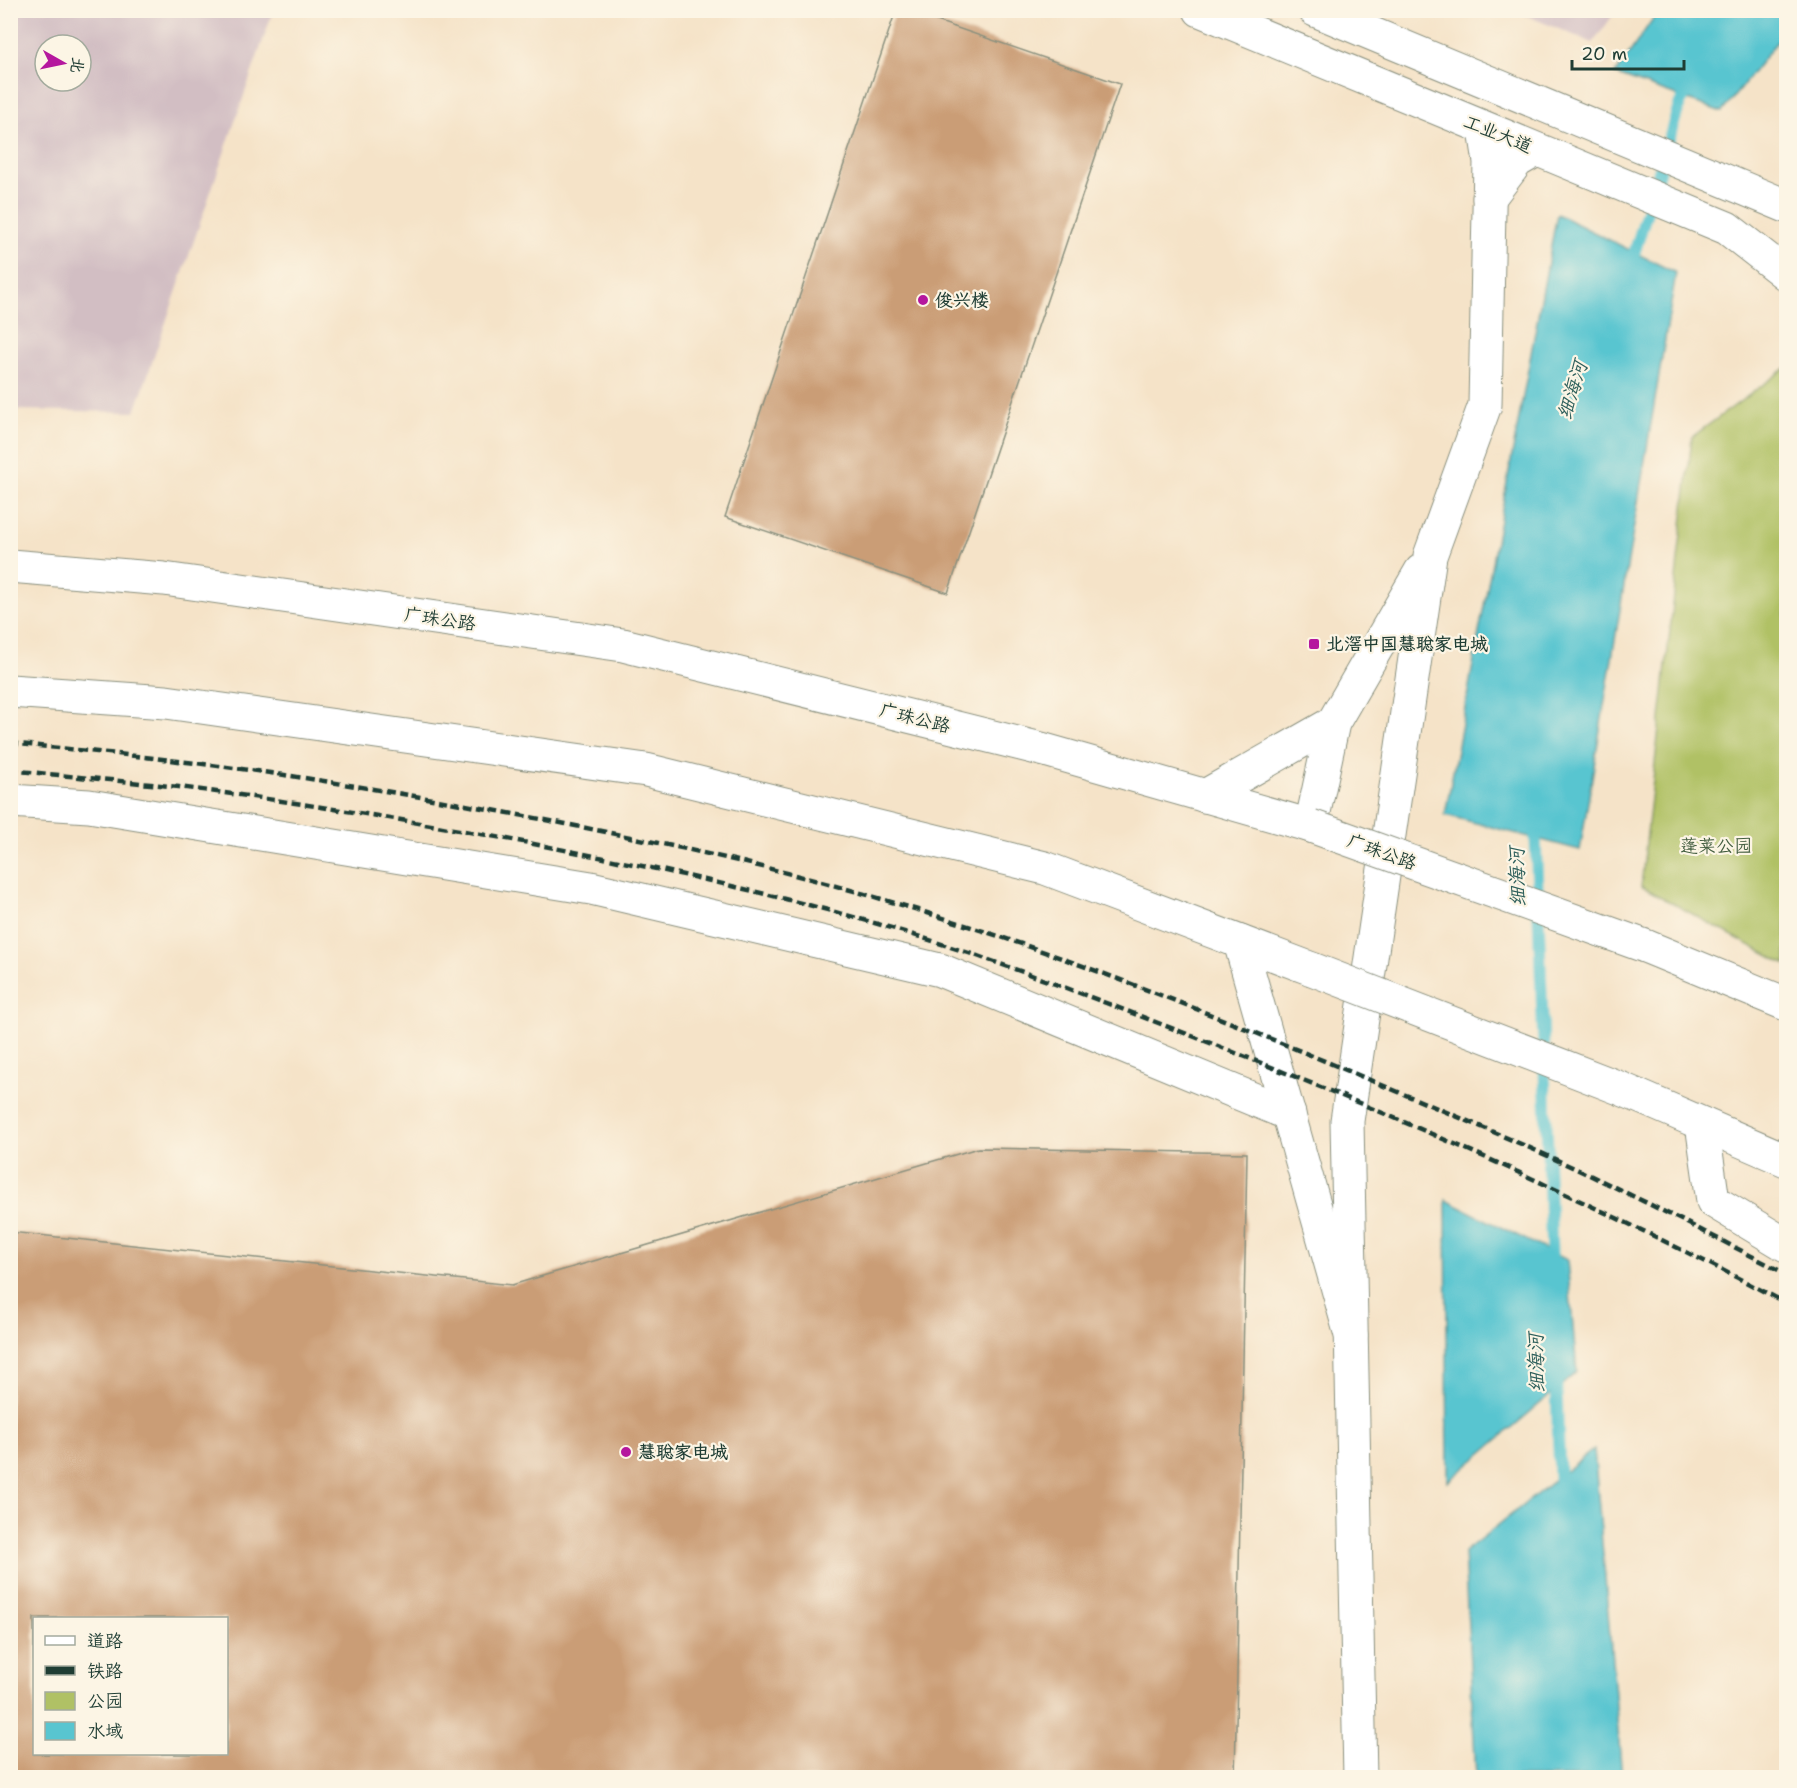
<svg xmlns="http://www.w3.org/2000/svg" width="1797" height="1788" font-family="'Shantell Sans','LXGW WenKai TC',sans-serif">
  <rect width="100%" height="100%" fill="#fcf5e5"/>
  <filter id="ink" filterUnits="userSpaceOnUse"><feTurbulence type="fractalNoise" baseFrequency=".0167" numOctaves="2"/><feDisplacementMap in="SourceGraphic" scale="12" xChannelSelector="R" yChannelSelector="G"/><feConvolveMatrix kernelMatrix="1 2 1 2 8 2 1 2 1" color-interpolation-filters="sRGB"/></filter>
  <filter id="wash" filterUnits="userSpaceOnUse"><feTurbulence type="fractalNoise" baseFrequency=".008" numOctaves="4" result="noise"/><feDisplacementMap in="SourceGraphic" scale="24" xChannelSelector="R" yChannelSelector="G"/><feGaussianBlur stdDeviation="1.35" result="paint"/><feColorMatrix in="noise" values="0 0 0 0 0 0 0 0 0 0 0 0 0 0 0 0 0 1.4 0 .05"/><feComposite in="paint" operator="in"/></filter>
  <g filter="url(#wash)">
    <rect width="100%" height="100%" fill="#f5e3c8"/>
    <g fill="#d2bec3" fill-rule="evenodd">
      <path d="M11,10L273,11L135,412L11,410ZM45,45H81V81H45Z"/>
      <path d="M1515,11L1616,10V11L1593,43Z"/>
    </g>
    <path fill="#b0c165" stroke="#687f4c" stroke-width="1.5" d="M1786,368V965L1641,886L1692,437Z"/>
    <g fill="#58c5d0" stroke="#3c8182" stroke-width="1.5">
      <path d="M1659,10L1786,11V30L1722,112L1615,74Z"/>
      <path d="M1557,214L1676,273L1580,850L1445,815Z"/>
      <path d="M1446,1200L1567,1260L1577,1372L1448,1482Z"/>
      <path d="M1594,1449L1622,1777H1476L1464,1552Z"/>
    </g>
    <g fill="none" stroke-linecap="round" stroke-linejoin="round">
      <g stroke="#58c5d0" stroke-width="12">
        <path d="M1630,267L1680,103L1692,85"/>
        <path d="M1535,824L1552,1266"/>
        <path d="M1556,1373L1560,1490"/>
      </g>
    </g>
    <g id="blocks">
      <g fill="#ca9d76" fill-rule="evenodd">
        <path d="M896,10H905L1120,84L948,593L725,517Z"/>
        <path d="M978,1148L1247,1153L1235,1778H10V1232L512,1285ZM34,1618H226V1754H34Z"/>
      </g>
    </g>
  </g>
  <g filter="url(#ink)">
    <use href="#blocks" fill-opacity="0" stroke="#8a907e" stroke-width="1.5"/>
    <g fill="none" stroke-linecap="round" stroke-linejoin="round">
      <defs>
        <g id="tertiary">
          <path d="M1489,198L1517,161L1536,150"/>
          <path d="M1205,796L1333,723"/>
          <path d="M1311,826L1333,723L1421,571"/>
          <path d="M1360,1778L1347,1121L1430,556L1485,405L1490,162L1485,130"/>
        </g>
        <g id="secondary">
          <path d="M1200,10L1727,228L1786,274"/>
          <path d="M1315,10L1786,206"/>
        </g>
        <g id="trunk">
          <path d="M10,566L164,579L623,645L1045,750L1311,826"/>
          <path d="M10,691L166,702L646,770L1045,868L1312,969"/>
          <path d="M10,801L89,806L591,888L940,970L1289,1114"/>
          <path d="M1240,942L1351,1335"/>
          <path d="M1645,946L1786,1004"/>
          <path d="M1622,1089L1786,1160"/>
          <path d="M1702,1124L1713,1201L1786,1245"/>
        </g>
      </defs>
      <use href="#tertiary" stroke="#8a907e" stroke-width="35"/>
      <use href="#secondary" stroke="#8a907e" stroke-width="35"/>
      <use href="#trunk" stroke="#8a907e" stroke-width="35"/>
      <use href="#tertiary" stroke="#fff" stroke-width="33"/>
      <use href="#secondary" stroke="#fff" stroke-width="33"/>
      <use href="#trunk" stroke="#fff" stroke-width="33"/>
      <g stroke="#1f3d34" stroke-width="4.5" stroke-dasharray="9 4.5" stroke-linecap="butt">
        <path d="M10,743C66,749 123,754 178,761C265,771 352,785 438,800C555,821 672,844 787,873C972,920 1151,989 1327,1062C1419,1101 1512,1138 1602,1181C1664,1211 1725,1242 1786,1274"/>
        <path d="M10,770C66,776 123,781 179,787C321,805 463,829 604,858C696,877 788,898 878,924C983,955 1085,995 1187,1034C1392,1113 1592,1201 1786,1303"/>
      </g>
      <defs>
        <g id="trunk-bridge">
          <path d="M1311,826L1645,946"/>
          <path d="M1312,969L1622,1089"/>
        </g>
      </defs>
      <use href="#trunk-bridge" stroke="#8a907e" stroke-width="35" stroke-linecap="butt"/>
      <use href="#trunk-bridge" stroke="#fff" stroke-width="33"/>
    </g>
  </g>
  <g fill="#b5179e" stroke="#fcf5e5" stroke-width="2">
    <circle cx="923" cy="300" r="6"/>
    <rect x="1308" y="638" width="12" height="12" rx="3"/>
    <circle cx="626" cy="1452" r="6"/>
  </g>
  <g text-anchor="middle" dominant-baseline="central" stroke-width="4.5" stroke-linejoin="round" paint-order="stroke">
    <g font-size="18" fill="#1f3d34" stroke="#fcf5e5">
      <text transform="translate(1498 134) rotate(22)">工业大道</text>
      <text transform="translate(440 619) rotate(8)">广珠公路</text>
      <text transform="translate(915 718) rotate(14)">广珠公路</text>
      <text transform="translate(1382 852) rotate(20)">广珠公路</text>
    </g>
    <g font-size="18" font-weight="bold" fill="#1f3d34" stroke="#fcf5e5" text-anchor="start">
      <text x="935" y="300">俊兴楼</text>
      <text x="1326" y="644">北滘中国慧聪家电城</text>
      <text x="638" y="1452">慧聪家电城</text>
    </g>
    <g font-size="18" fill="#435e40" stroke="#fcf5e5">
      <text x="1716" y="846">蓬莱公园</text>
    </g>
    <g font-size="20" font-style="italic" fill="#2d5f5b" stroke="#fcf5e5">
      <text transform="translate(1572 390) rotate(-73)">细海河</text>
      <text transform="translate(1517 877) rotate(-92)">细海河</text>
      <text transform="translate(1536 1363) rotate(-92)">细海河</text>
    </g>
  </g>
  <rect width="1797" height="1788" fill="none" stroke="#fcf5e5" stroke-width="36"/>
  <rect x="33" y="1617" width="195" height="138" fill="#fcf5e5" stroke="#a4ab9e" stroke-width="1.5"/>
  <rect x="45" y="1636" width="30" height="9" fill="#ffffff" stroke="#a4ab9e" stroke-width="1.5"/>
  <text x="87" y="1647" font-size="18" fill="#1f3d34">道路</text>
  <rect x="45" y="1666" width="30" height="9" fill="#1f3d34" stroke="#a4ab9e" stroke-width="1.5"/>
  <text x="87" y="1677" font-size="18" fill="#1f3d34">铁路</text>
  <rect x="45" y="1692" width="30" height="18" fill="#b0c165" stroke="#a4ab9e" stroke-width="1.5"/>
  <text x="87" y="1707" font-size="18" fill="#1f3d34">公园</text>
  <rect x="45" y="1722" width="30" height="18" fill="#58c5d0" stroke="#a4ab9e" stroke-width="1.5"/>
  <text x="87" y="1737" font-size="18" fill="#1f3d34">水域</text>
  <g transform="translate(63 63) rotate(99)"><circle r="28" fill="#fcf5e5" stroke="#a4ab9e" stroke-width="1.5"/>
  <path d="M0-4.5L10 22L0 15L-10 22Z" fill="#b5179e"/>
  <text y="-9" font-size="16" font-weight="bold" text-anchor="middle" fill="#1f3d34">北</text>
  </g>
  <path d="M1572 60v9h112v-9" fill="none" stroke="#1f3d34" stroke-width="3"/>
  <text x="1581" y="60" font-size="18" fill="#1f3d34" stroke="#fcf5e5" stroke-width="4.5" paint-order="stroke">20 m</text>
</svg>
